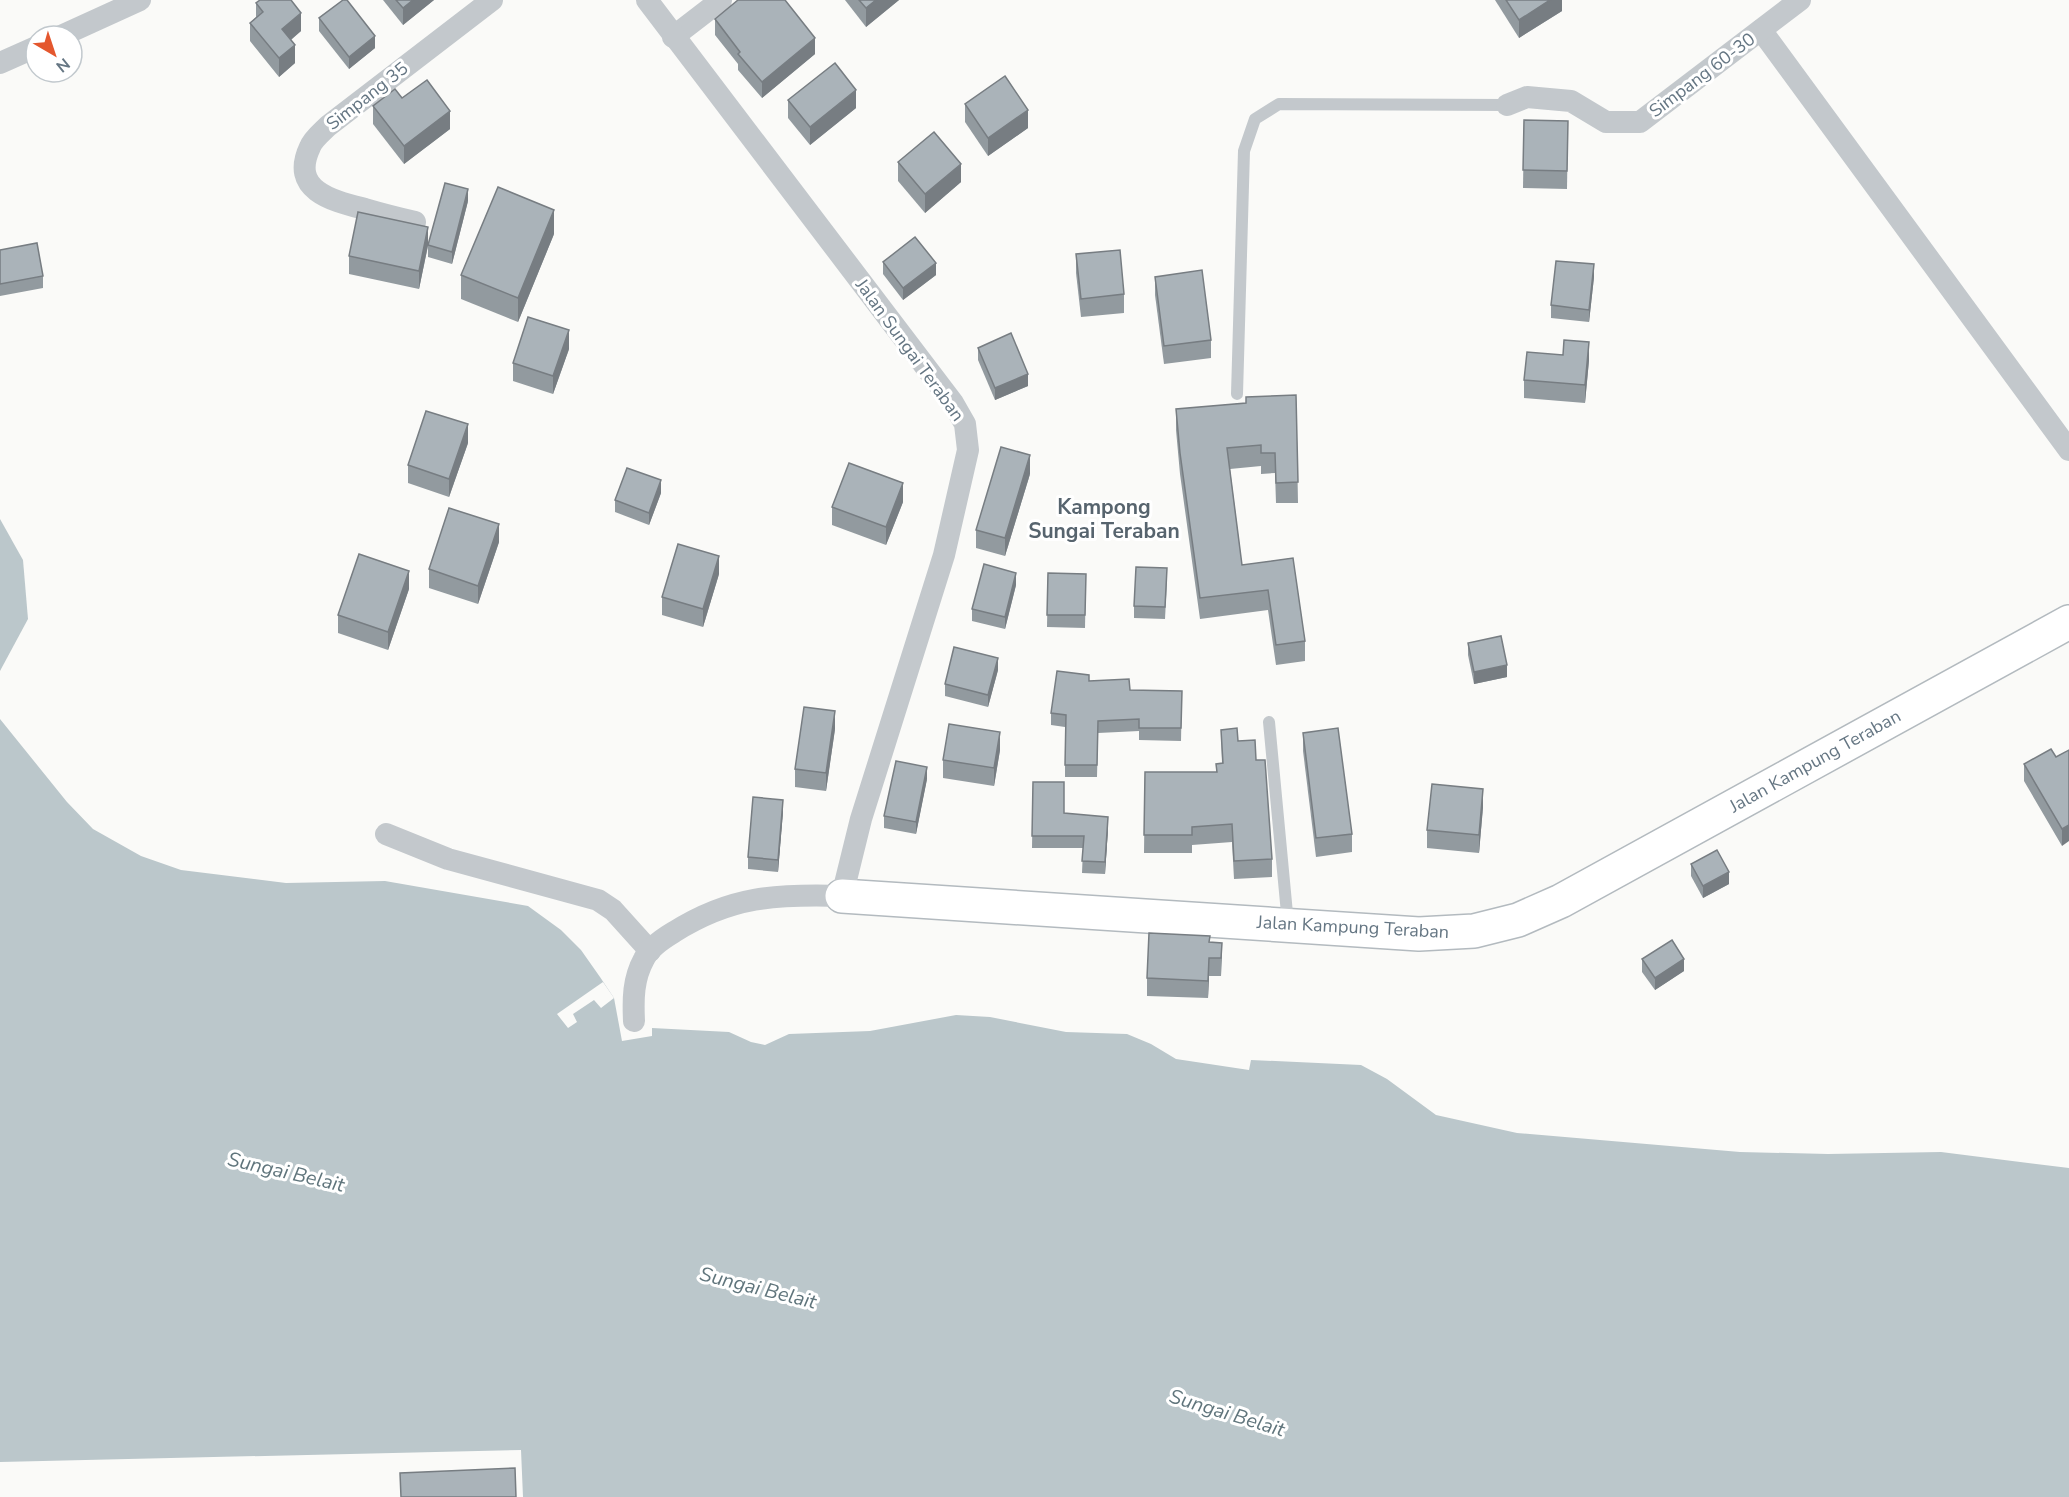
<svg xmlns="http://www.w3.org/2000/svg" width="2069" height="1497" font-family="'Nunito Sans',sans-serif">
  <rect width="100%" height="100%" fill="#fafaf8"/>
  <g fill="#bbc7cb">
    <path d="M0,519L23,560L28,619L0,671Z"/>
    <path d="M0,719L67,802L93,829L141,856L181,870L286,883L385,881L528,906L561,930L581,950L600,977L614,998L622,1041L652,1036V1028L729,1032L751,1042L765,1045L789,1034L870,1031L956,1015L990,1017L1066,1032L1127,1034L1151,1044L1176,1059L1249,1070L1251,1060L1361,1065L1387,1079L1436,1115L1517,1133L1740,1152L1828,1154L1941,1152L2069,1168V1497H523L521,1450L0,1462Z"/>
  </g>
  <path fill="#fafaf8" d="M603,982L614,998L601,1008L594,1000L573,1014L577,1022L568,1028L557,1014Z"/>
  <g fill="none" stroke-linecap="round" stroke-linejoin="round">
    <defs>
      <path id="secondary" d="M842,896L1419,934L1474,931L1518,920L1561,901L2069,622"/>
    </defs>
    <use href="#secondary" stroke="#b3babf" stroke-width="36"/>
    <g stroke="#c3c8cc" stroke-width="12">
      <path d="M1237,394L1244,151L1255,119L1279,104L1507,105"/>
      <path d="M1269,722L1288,924"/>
    </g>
    <g stroke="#c3c8cc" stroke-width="22">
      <path d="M1761,30L2069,450"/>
      <path d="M61,36L140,0"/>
      <path d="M673,37L721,0"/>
      <path d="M0,63L36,47"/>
      <path d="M1507,105L1527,97L1571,101L1606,122H1640L1800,0"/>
      <path d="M415,222C398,218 382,214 365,209C334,201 289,191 310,147C313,139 322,132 328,126L492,0"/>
      <path d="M386,834L448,859L598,900L613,910L650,951"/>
      <path d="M634,1021C633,999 633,979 644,959C649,948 664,938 674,932C731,896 776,894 842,896L861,819L944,555L968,450L965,424L953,403L647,0"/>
    </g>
    <use href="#secondary" stroke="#fff" stroke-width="33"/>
  </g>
  <g fill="#929a9f">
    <path d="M383,0H434L403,25Z"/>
    <path d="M845,0H899L866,27Z"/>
    <path d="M1495,0H1562V11L1519,38Z"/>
    <path d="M256,3L301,31L291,40L295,63L279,77L250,41V23L256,17Z"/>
    <path d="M319,18L375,48L349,69L319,31Z"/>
    <path d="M715,19L815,54L762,98L738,70V64L715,35Z"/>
    <path d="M402,98L450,129L404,164L373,124V106Z"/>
    <path d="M788,100L856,108L810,145L788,118Z"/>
    <path d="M965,104L1028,128L988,156L965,122Z"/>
    <path d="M1524,120L1568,121L1567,189L1523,188Z"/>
    <path d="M898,162L961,182L925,213L898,181Z"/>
    <path d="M468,201L452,264L428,257V246L419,289L349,274V256L428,245Z"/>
    <path d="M554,234L518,322L461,299V275Z"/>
    <path d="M0,250L43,276V288L0,296Z"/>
    <path d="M1076,254L1124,294V313L1081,317L1076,273Z"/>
    <path d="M883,262L936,275L903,300L883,274Z"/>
    <path d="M1155,277L1211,340V358L1164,364L1155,295Z"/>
    <path d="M1594,277L1589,322L1551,318V305Z"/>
    <path d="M978,348L1028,386L995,400L978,360Z"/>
    <path d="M569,349L553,394L513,381V363Z"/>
    <path d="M1589,360L1585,403L1524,398V380Z"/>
    <path d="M1296,395L1298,503H1276L1275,473L1261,474V466L1230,469L1242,565L1293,558L1305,641V661L1276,665L1268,610L1200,619L1180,474L1176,430V409L1246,403Z"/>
    <path d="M468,443L449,497L408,483V465Z"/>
    <path d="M1030,474L1005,556L976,548V530Z"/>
    <path d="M661,493L649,525L615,512V500Z"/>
    <path d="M903,502L886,545L832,525V507Z"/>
    <path d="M499,542L478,604L429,588V569Z"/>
    <path d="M1048,573L1086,574L1085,628L1047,627Z"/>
    <path d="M719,574L703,627L662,615V597Z"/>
    <path d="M1167,580L1165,619L1134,618V606Z"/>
    <path d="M1016,585L1005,629L972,621V609Z"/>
    <path d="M409,589L388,650L338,633V615Z"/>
    <path d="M1468,643L1507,677L1474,684L1468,655Z"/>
    <path d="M998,670L988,707L945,696V684Z"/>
    <path d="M1089,681L1130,690L1182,691L1181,741L1139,740V731L1098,733L1097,777H1065V727L1051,725V713Z"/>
    <path d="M835,729L826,791L795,787V769Z"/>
    <path d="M1221,730L1238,741L1256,760L1272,859V877L1234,879L1232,842L1192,845V853H1144L1145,772H1216V764L1222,763Z"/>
    <path d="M1303,733L1352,834V852L1316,857L1303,751Z"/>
    <path d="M1000,750L994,786L943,778V760Z"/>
    <path d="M2069,750L2062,846L2024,781V764L2056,757Z"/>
    <path d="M927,779L916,834L884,828V816Z"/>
    <path d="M1033,782L1064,813L1108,829L1105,874L1082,873L1083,848H1032Z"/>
    <path d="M1483,807L1479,853L1427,848V830Z"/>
    <path d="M783,812L778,872L748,869V857Z"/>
    <path d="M1691,864L1729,884L1703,898L1691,876Z"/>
    <path d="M1210,942L1222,943V960L1221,976H1209L1208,998L1147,996V978Z"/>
    <path d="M1642,959L1684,971L1655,990L1642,972Z"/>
  </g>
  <g fill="#777d82">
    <path d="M413,0H434L403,25V8Z"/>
    <path d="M876,0H899L866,27V8Z"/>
    <path d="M1550,0H1562V11L1519,38V20Z"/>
    <path d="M301,13V31L282,47V29Z"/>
    <path d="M375,36V48L349,69V57Z"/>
    <path d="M815,38V54L762,98V82Z"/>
    <path d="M295,45V63L279,77V58Z"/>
    <path d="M856,90V108L810,145V127Z"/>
    <path d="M1028,110V128L988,156V138Z"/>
    <path d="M450,111V129L404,164V146Z"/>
    <path d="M961,164V182L925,213V194Z"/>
    <path d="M468,189V201L452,264V252Z"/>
    <path d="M554,210V234L518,322V298Z"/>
    <path d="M428,227V245L419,289V271Z"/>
    <path d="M936,263V275L903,300V288Z"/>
    <path d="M1594,264V277L1589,322V310Z"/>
    <path d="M569,330V349L553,394V376Z"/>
    <path d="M1589,342V360L1585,403V385Z"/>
    <path d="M1028,374V386L995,400V388Z"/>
    <path d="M468,424V443L449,497V479Z"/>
    <path d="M1030,455V474L1005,556V538Z"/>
    <path d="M661,480V493L649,525V513Z"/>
    <path d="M903,483V502L886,545V527Z"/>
    <path d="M499,524V542L478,604V586Z"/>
    <path d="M719,556V574L703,627V609Z"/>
    <path d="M409,571V589L388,650V632Z"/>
    <path d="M1016,573V585L1005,629V617Z"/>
    <path d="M998,658V670L988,707V695Z"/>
    <path d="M1507,665V677L1474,684V672Z"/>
    <path d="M835,711V729L826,791V773Z"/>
    <path d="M1000,732V750L994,786V768Z"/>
    <path d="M927,767V779L916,834V822Z"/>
    <path d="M1483,789V807L1479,853V835Z"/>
    <path d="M783,800V812L778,872V860Z"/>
    <path d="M1108,817V829L1105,874V862Z"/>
    <path d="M2069,825V841L2062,846V829Z"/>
    <path d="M1729,872V884L1703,898V886Z"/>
    <path d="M1209,958V976L1208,998V981Z"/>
    <path d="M1684,959V971L1655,990V978Z"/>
  </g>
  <g fill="#aab3b9" stroke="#777d82" stroke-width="1.5">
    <path d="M260,0H291L301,13L282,29L295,45L279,58L250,23L263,12L256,3Z"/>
    <path d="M343,0H347L375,36L349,57L319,18Z"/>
    <path d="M396,0H413L403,8Z"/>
    <path d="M738,0H785L815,38L762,82L738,54L740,52L715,19Z"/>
    <path d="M859,0H876L866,8Z"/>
    <path d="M1506,0H1550L1519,20Z"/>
    <path d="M835,63L856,90L810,127L788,100Z"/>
    <path d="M1005,76L1028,110L988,138L965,104Z"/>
    <path d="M427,80L450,111L404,146L373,106L395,89L402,98Z"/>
    <path d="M1524,120L1568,121L1567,171L1523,170Z"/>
    <path d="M934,132L961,164L925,194L898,162Z"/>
    <path d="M445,183L468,189L452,252L428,245Z"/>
    <path d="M498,187L554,210L518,298L461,275Z"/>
    <path d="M358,212L428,227L419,271L349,256Z"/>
    <path d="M915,237L936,263L903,288L883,262Z"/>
    <path d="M37,243L43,276L0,284V250Z"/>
    <path d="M1120,250L1124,294L1081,299L1076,254Z"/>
    <path d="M1556,261L1594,264L1589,310L1551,305Z"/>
    <path d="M1202,270L1211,340L1164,346L1155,277Z"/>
    <path d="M528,317L569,330L553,376L513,363Z"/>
    <path d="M1011,333L1028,374L995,388L978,348Z"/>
    <path d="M1564,340L1589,342L1585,385L1524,380L1527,352L1563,355Z"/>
    <path d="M1296,395L1298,482L1276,483L1275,453H1261V445L1227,448L1242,565L1293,558L1305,641L1276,645L1268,590L1200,598L1180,453L1176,409L1246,403V397Z"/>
    <path d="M426,411L468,424L449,479L408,465Z"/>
    <path d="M1001,447L1030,455L1005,538L976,530Z"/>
    <path d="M849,463L903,483L886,527L832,507Z"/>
    <path d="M627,468L661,480L649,513L615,500Z"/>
    <path d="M449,508L499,524L478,586L429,569Z"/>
    <path d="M678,544L719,556L703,609L662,597Z"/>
    <path d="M359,554L409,571L388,632L338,615Z"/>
    <path d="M984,564L1016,573L1005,617L972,609Z"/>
    <path d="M1136,567L1167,568L1165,607L1134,606Z"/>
    <path d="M1048,573L1086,574L1085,615H1047Z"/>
    <path d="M1501,636L1507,665L1474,672L1468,643Z"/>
    <path d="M954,647L998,658L988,695L945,684Z"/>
    <path d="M1057,671L1089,675V681L1129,679L1130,690L1182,691L1181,728H1139V719L1098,721L1097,765H1065L1066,715L1051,713Z"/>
    <path d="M804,707L835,711L826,773L795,769Z"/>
    <path d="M949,724L1000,732L994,768L943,760Z"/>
    <path d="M1237,728L1238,741L1255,740L1256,760H1265L1272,859L1234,861L1232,824L1192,827V835H1144L1145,772H1217L1216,764L1223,763L1221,730Z"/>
    <path d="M1338,728L1352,834L1316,838L1303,733Z"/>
    <path d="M2051,749L2056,757L2069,750V825L2062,829L2024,764Z"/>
    <path d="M896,761L927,767L916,822L884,816Z"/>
    <path d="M1033,782H1064V813L1108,817L1105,862L1082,861L1084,836H1032Z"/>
    <path d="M1432,784L1483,789L1479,835L1427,830Z"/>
    <path d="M753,797L783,800L778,860L748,857Z"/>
    <path d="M1717,850L1729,872L1703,886L1691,864Z"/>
    <path d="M1149,933L1210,936L1209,942L1222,943L1221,958H1209L1208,981L1147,978Z"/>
    <path d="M1672,940L1684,959L1655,978L1642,959Z"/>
    <path d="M515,1468L516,1497H401L400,1473Z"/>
  </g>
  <g text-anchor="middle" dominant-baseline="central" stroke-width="6" stroke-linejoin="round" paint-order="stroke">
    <g font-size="18" fill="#657683" stroke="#fff">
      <text transform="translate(1702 75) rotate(-37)">Simpang 60-30</text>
      <text transform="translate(367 96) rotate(-38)">Simpang 35</text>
      <text transform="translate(910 350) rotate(54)">Jalan Sungai Teraban</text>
      <text transform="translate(1815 761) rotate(-29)">Jalan Kampung Teraban</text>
      <text transform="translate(1353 927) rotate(3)">Jalan Kampung Teraban</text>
    </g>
    <g font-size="20" font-style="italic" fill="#60757c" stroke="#fff">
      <text transform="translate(286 1172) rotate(13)">Sungai Belait</text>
      <text transform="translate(758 1288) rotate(14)">Sungai Belait</text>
      <text transform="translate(1227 1413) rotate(17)">Sungai Belait</text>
    </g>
    <g font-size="21" font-weight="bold" fill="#57646e" stroke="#fff">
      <text x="1104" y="507">Kampong<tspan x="1104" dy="24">Sungai Teraban</tspan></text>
    </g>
  </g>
  <g transform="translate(54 54) rotate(141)"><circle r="28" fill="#ffffff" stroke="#c1c8cd" stroke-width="1.5"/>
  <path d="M0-4.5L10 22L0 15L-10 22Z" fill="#e4572e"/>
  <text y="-9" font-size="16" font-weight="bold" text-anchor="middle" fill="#657683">N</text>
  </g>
</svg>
